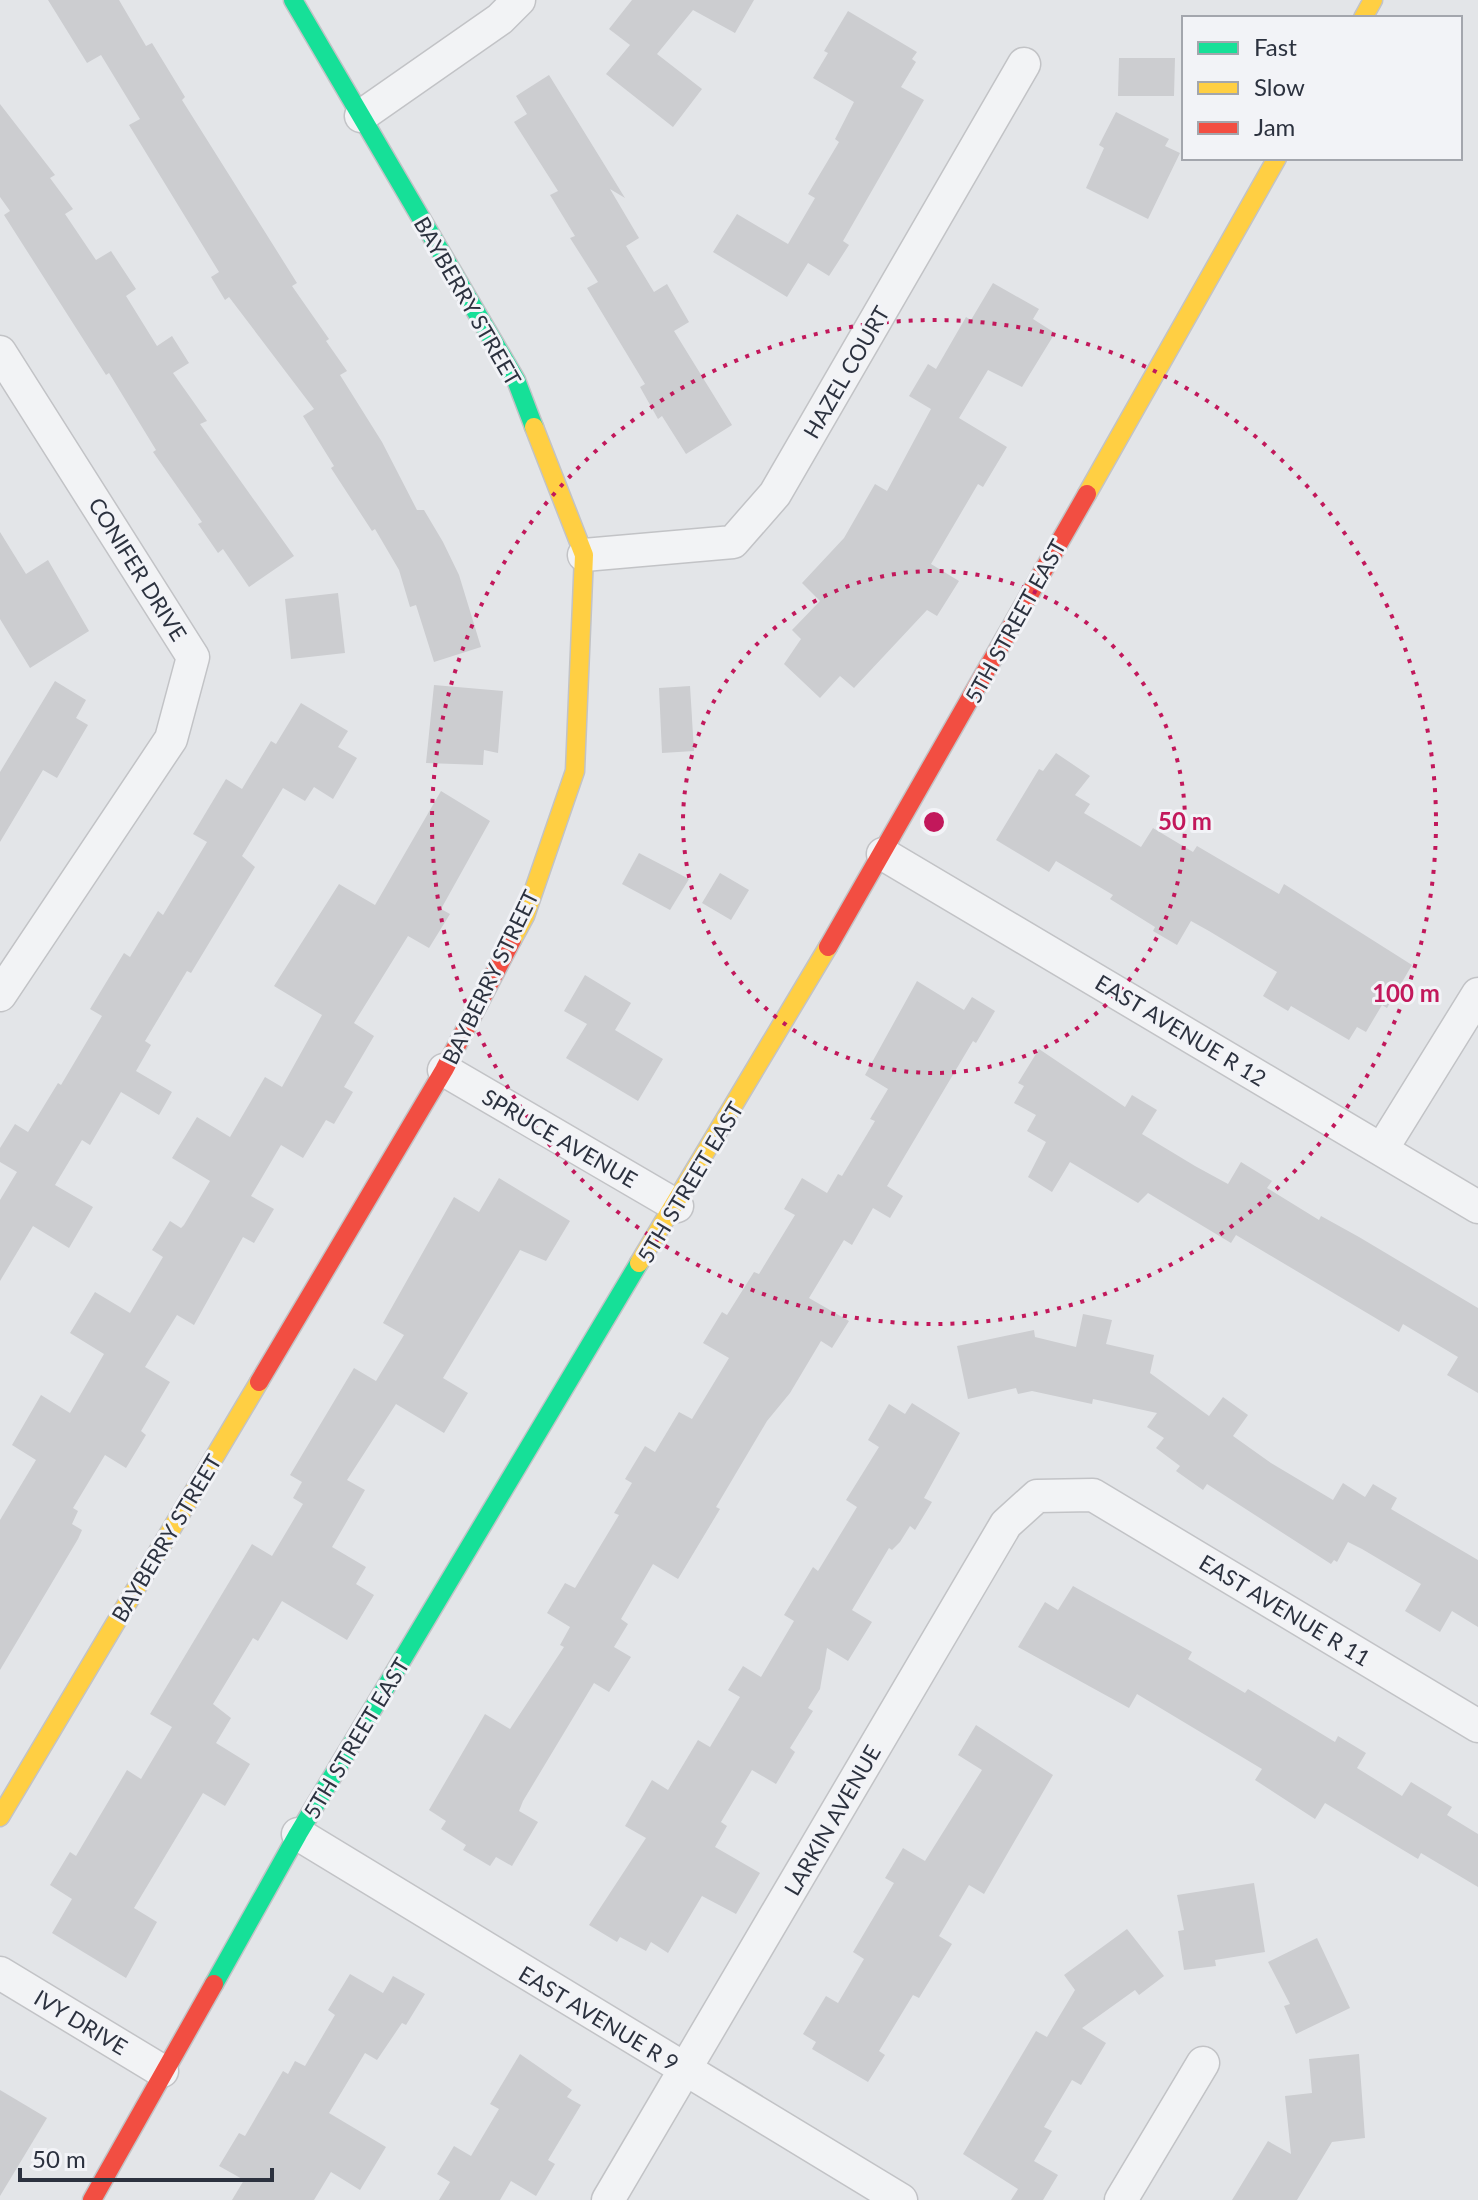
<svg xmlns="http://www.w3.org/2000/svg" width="1478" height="2200" font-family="Lato,sans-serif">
  <rect width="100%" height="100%" fill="#e3e5e8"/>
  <g fill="#cccdd0">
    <path d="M48,0H119L146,46L152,43L185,97L182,100L297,283L292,286L329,339L326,341L347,371L340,375L382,442L417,510H424L443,542L459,575L481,647L434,662L416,605L410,607L399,570L375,529L372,531L331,468L334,466L303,416L314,409L229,297L225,300L211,277L219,272L129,125L140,119L101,55L87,63Z"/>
    <path d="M632,0H754L735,33L693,10L657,54L702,89L673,127L606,74L630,45L609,29Z"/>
    <path d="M848,11L917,52L912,59L916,62L901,87L924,100L843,241L849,245L829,276L808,263L787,297L713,252L737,214L788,244L815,198L808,194L839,142L835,139L854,102L813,78L828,53L824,51Z"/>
    <path d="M1119,58H1175L1174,96H1118Z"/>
    <path d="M549,75L625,198L610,189L639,238L626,246L654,292L667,284L689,322L674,331L732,425L686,454L662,416L658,419L640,387L645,384L587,288L598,282L570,238L575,236L550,195L558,191L514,122L527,114L516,96Z"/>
    <path d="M0,104L55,175L50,178L73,209L65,214L96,260L111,251L136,289L126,296L157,346L172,336L189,363L173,373L207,421L200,424L294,556L249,587L223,549L218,553L198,524L202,522L153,452L156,450L109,373L106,375L4,215L10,211L0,197Z"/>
    <path d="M1116,112L1169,139L1165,146L1180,153L1148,219L1086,188L1104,148L1099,145Z"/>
    <path d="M993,283L1039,309L1033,319L1055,333L1022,387L988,370L959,418L1007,447L983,487L978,484L931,564L959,581L937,616L927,610L854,688L840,676L820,698L784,664L801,639L792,630L820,601L802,583L844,538L875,484L887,491L931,409L909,396L928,364L936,369L966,317L971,320Z"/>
    <path d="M0,532L26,574L48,560L89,631L30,668L0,619Z"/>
    <path d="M338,593L345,653L291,659L285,599Z"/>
    <path d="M55,681L86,700L76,718L88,725L57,778L43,770L0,842V772Z"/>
    <path d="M434,685L503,691L498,753L484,750L483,765L426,763Z"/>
    <path d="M690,686L694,751L662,753L659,688Z"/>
    <path d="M301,703L348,731L338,747L357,758L333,799L314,787L305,801L283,788L242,856L255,867L191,973L187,971L145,1041L151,1045L136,1071L172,1092L159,1115L121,1092L90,1145L82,1140L55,1185L93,1207L69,1248L33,1226L0,1281V1200L17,1172L0,1162V1148L15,1124L28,1132L58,1083L61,1085L102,1016L90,1009L124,953L130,957L158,911L163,915L207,842L193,834L226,779L242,789L271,741L276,744Z"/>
    <path d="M1056,753L1090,776L1075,795L1090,804L1084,813L1141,847L1153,828L1193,852L1197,846L1279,894L1284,884L1412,965L1387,1008L1382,1005L1366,1032L1357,1027L1349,1040L1291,1006L1288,1011L1263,996L1277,972L1209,931L1191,921L1177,945L1153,931L1155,927L1110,899L1113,895L1056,861L1049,872L996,840L1039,769L1043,771Z"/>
    <path d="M441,791L490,821L441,909L450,914L429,948L408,936L354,1023L374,1036L344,1087L353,1092L334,1124L326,1120L303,1158L281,1145L251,1196L274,1209L254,1243L243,1237L194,1325L177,1315L145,1367L170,1382L141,1431L146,1435L126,1468L105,1455L73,1508L78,1511L72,1524L82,1530L78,1539L0,1670V1520L36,1460L12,1445L41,1395L70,1413L104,1354L70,1333L95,1292L130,1313L163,1257L152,1250L170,1221L181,1228L184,1225L210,1181L172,1158L197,1117L230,1137L265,1077L282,1087L322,1015L274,986L339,884L375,905Z"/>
    <path d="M639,853L689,879L670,910L622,884Z"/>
    <path d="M720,873L749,890L731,920L702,903Z"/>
    <path d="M585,975L631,1003L615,1030L663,1059L638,1101L566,1058L587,1024L564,1011Z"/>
    <path d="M917,981L964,1010L972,997L995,1011L976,1043L973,1041L887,1186L903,1196L890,1218L873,1208L852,1245L844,1240L809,1298L849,1321L832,1348L821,1341L790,1393L767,1421L716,1507L720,1509L678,1579L653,1564L621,1619L628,1624L614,1647L631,1657L609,1692L594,1683L523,1801L519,1811L538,1822L512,1866L496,1857L490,1866L463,1850L466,1845L441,1829L446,1821L429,1810L485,1714L510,1729L564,1647L560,1645L570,1627L547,1613L565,1583L575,1588L619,1515L614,1513L632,1483L625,1479L645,1446L655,1452L679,1412L692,1419L729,1358L703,1343L722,1312L727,1315L754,1272L759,1274L795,1215L784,1209L802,1178L827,1193L838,1174L842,1176L875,1121L870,1119L888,1089L865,1075Z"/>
    <path d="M1039,1049L1125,1107L1132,1095L1157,1110L1142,1134L1195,1166L1228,1184L1241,1162L1272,1181L1267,1188L1319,1220L1321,1216L1359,1237L1478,1308V1393L1447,1375L1458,1357L1403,1324L1399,1332L1236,1235L1231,1243L1148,1193L1138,1203L1070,1162L1052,1192L1028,1177L1046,1142L1027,1131L1036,1115L1014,1103L1024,1086L1018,1083Z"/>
    <path d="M499,1178L570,1221L546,1261L520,1250L443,1378L468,1393L444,1433L396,1404L347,1480L365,1490L332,1547L366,1567L356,1584L374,1595L347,1640L282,1601L258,1641L253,1638L213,1704L231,1718L216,1743L250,1764L225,1806L203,1793L134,1908L157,1922L126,1978L52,1933L72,1899L50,1885L70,1852L76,1856L127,1770L141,1779L172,1727L150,1714L252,1544L272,1556L303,1504L293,1498L302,1482L290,1475L354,1368L376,1381L404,1335L383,1323L454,1197L479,1212Z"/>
    <path d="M1083,1314L1112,1320L1106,1344L1154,1355L1150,1373L1209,1416L1223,1397L1248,1415L1233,1436L1271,1463L1333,1500L1343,1483L1365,1497L1373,1484L1397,1498L1391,1509L1478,1560V1627L1452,1611L1440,1632L1405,1611L1421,1584L1362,1549L1348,1542L1337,1562L1334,1560L1331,1564L1207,1484L1203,1490L1176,1471L1180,1466L1156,1448L1164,1438L1147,1427L1157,1413L1093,1399L1092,1404L1032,1391L1018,1394L1016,1388L968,1399L957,1346L1034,1330L1035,1337L1076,1347Z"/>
    <path d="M912,1403L960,1433L924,1498L932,1502L915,1530L910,1526L900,1542L892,1550L889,1548L852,1610L872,1622L848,1661L827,1648L820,1689L808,1708L813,1711L790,1748L795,1752L776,1784L752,1770L721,1822L727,1826L715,1847L760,1873L736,1914L702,1896L668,1953L651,1942L646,1951L620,1937L617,1942L589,1925L646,1838L625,1826L652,1780L668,1790L698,1740L710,1747L740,1697L728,1690L743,1666L761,1677L794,1621L784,1615L813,1567L818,1571L857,1507L846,1500L879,1447L868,1440L889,1404L905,1414Z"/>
    <path d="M1073,1586L1192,1652L1188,1659L1245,1693L1248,1689L1335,1742L1338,1736L1366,1753L1357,1768L1402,1796L1411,1782L1452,1807L1447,1815L1478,1834V1887L1421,1853L1418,1859L1325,1803L1315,1819L1255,1780L1262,1769L1137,1694L1129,1708L1018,1647L1045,1602L1058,1610Z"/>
    <path d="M976,1725L1053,1775L984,1894L969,1885L939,1936L952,1944L919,1998L913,1995L879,2051L885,2055L868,2082L812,2049L816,2042L803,2034L826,1996L838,2003L864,1959L853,1952L894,1883L885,1878L903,1848L925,1861L982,1770L958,1755Z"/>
    <path d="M1254,1883L1265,1952L1215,1960L1216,1966L1184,1970L1178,1931L1184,1930L1177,1895Z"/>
    <path d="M1127,1929L1164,1976L1139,1995L1135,1990L1082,2028L1106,2043L1081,2085L1072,2080L1044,2127L1052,2131L1034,2161L1058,2175L1043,2200H1011L1018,2189L963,2154L1036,2031L1047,2037L1075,1990L1064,1975Z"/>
    <path d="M1317,1938L1350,2008L1296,2034L1284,2006L1290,2004L1268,1962Z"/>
    <path d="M350,1974L383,1993L393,1976L425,1994L406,2025L402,2023L377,2060L365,2053L329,2113L386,2147L360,2190L331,2172L314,2200H232L244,2180L219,2166L239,2133L245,2136L283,2071L288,2074L295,2061L305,2066L335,2015L328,2010Z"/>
    <path d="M520,2054L572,2090L567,2097L581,2105L548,2160L555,2164L536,2196L511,2181L500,2200H439L450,2182L437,2174L454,2146L471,2156L499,2109L490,2104Z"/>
    <path d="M1359,2054L1365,2138L1332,2142L1297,2200H1232L1268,2141L1291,2154L1285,2096L1312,2093L1309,2059Z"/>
    <path d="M0,2090L47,2118L0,2196Z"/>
  </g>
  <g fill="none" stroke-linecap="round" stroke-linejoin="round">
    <defs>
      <g id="street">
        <path d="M361,116L500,19L519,0"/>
        <path d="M0,352L193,657L171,739L0,995"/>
        <path d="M584,555L733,542L775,494L1024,64"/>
        <path d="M883,854L1478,1207"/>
        <path d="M444,1070L677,1206"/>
        <path d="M1382,1149L1478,994"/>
        <path d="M298,1834L901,2200"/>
        <path d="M0,1973L162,2071"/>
        <path d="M608,2200L1006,1524L1037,1496L1093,1495L1478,1726"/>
        <path d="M1121,2200L1203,2063"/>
      </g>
      <g id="fast">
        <path d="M293,0L516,380L534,427"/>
        <path d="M214,1984L298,1834L639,1263"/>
      </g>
      <g id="slow">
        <path d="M1363,18L1373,0"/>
        <path d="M1087,494L1277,158"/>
        <path d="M512,940L525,916L575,771L584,555L534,427"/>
        <path d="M639,1263L828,947"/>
        <path d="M0,1817L259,1382"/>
      </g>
      <g id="jam">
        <path d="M828,947L1087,494"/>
        <path d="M259,1382L444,1070L512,940"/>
        <path d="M92,2200L214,1984"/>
      </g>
    </defs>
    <use href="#street" stroke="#c2c3c6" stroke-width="35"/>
    <use href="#fast" stroke="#c2c3c6" stroke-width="21"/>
    <use href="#slow" stroke="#c2c3c6" stroke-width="21"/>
    <use href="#jam" stroke="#c2c3c6" stroke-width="21"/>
    <use href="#street" stroke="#f2f3f5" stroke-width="32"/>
    <use href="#fast" stroke="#16e098" stroke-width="18"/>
    <use href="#slow" stroke="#ffcf43" stroke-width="18"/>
    <use href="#jam" stroke="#f24e42" stroke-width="18"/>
  </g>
  <g fill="none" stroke="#c2185b" stroke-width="4" stroke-dasharray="4 8">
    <circle cx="934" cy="822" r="251"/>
    <circle cx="934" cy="822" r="502"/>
  </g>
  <g text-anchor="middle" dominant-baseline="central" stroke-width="6" stroke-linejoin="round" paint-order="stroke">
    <g font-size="22" fill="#2c323f" stroke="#f2f3f7">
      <text transform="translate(468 301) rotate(60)">BAYBERRY STREET</text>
      <text transform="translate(846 372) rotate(-60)">HAZEL COURT</text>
      <text transform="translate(138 569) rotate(58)">CONIFER DRIVE</text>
      <text transform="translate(1015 621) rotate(-61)">5TH STREET EAST</text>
      <text transform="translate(490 977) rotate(-64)">BAYBERRY STREET</text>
      <text transform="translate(1181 1030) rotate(31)">EAST AVENUE R 12</text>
      <text transform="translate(560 1138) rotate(30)">SPRUCE AVENUE</text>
      <text transform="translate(690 1182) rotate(-59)">5TH STREET EAST</text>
      <text transform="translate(166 1538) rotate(-59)">BAYBERRY STREET</text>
      <text transform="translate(1285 1610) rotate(31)">EAST AVENUE R 11</text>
      <text transform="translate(356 1738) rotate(-59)">5TH STREET EAST</text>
      <text transform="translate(832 1820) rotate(-60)">LARKIN AVENUE</text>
      <text transform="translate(599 2018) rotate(31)">EAST AVENUE R 9</text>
      <text transform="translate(81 2022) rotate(31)">IVY DRIVE</text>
    </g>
  </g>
  <circle cx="934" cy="822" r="12" fill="#c2185b" stroke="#f2f3f7" stroke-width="4"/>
  <g font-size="24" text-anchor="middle" font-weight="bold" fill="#c2185b" stroke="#f2f3f7" stroke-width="6" stroke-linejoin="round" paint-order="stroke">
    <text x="1185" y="830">50 m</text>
    <text x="1406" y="1002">100 m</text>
  </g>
  <rect x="1182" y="16" width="280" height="144" fill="#f2f3f7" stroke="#a3a6ad" stroke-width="2"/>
  <rect x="1198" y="42" width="40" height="12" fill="#16e098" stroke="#a3a6ad" stroke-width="2"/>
  <text x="1254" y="56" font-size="24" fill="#2c323f">Fast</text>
  <rect x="1198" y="82" width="40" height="12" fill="#ffcf43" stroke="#a3a6ad" stroke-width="2"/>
  <text x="1254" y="96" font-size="24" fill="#2c323f">Slow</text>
  <rect x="1198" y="122" width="40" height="12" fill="#f24e42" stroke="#a3a6ad" stroke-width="2"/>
  <text x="1254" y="136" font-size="24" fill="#2c323f">Jam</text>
  <path d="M20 2168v12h252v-12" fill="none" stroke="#2c323f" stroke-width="4"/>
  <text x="32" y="2168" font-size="24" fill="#2c323f" stroke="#f2f3f7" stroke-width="6" paint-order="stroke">50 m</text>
</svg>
